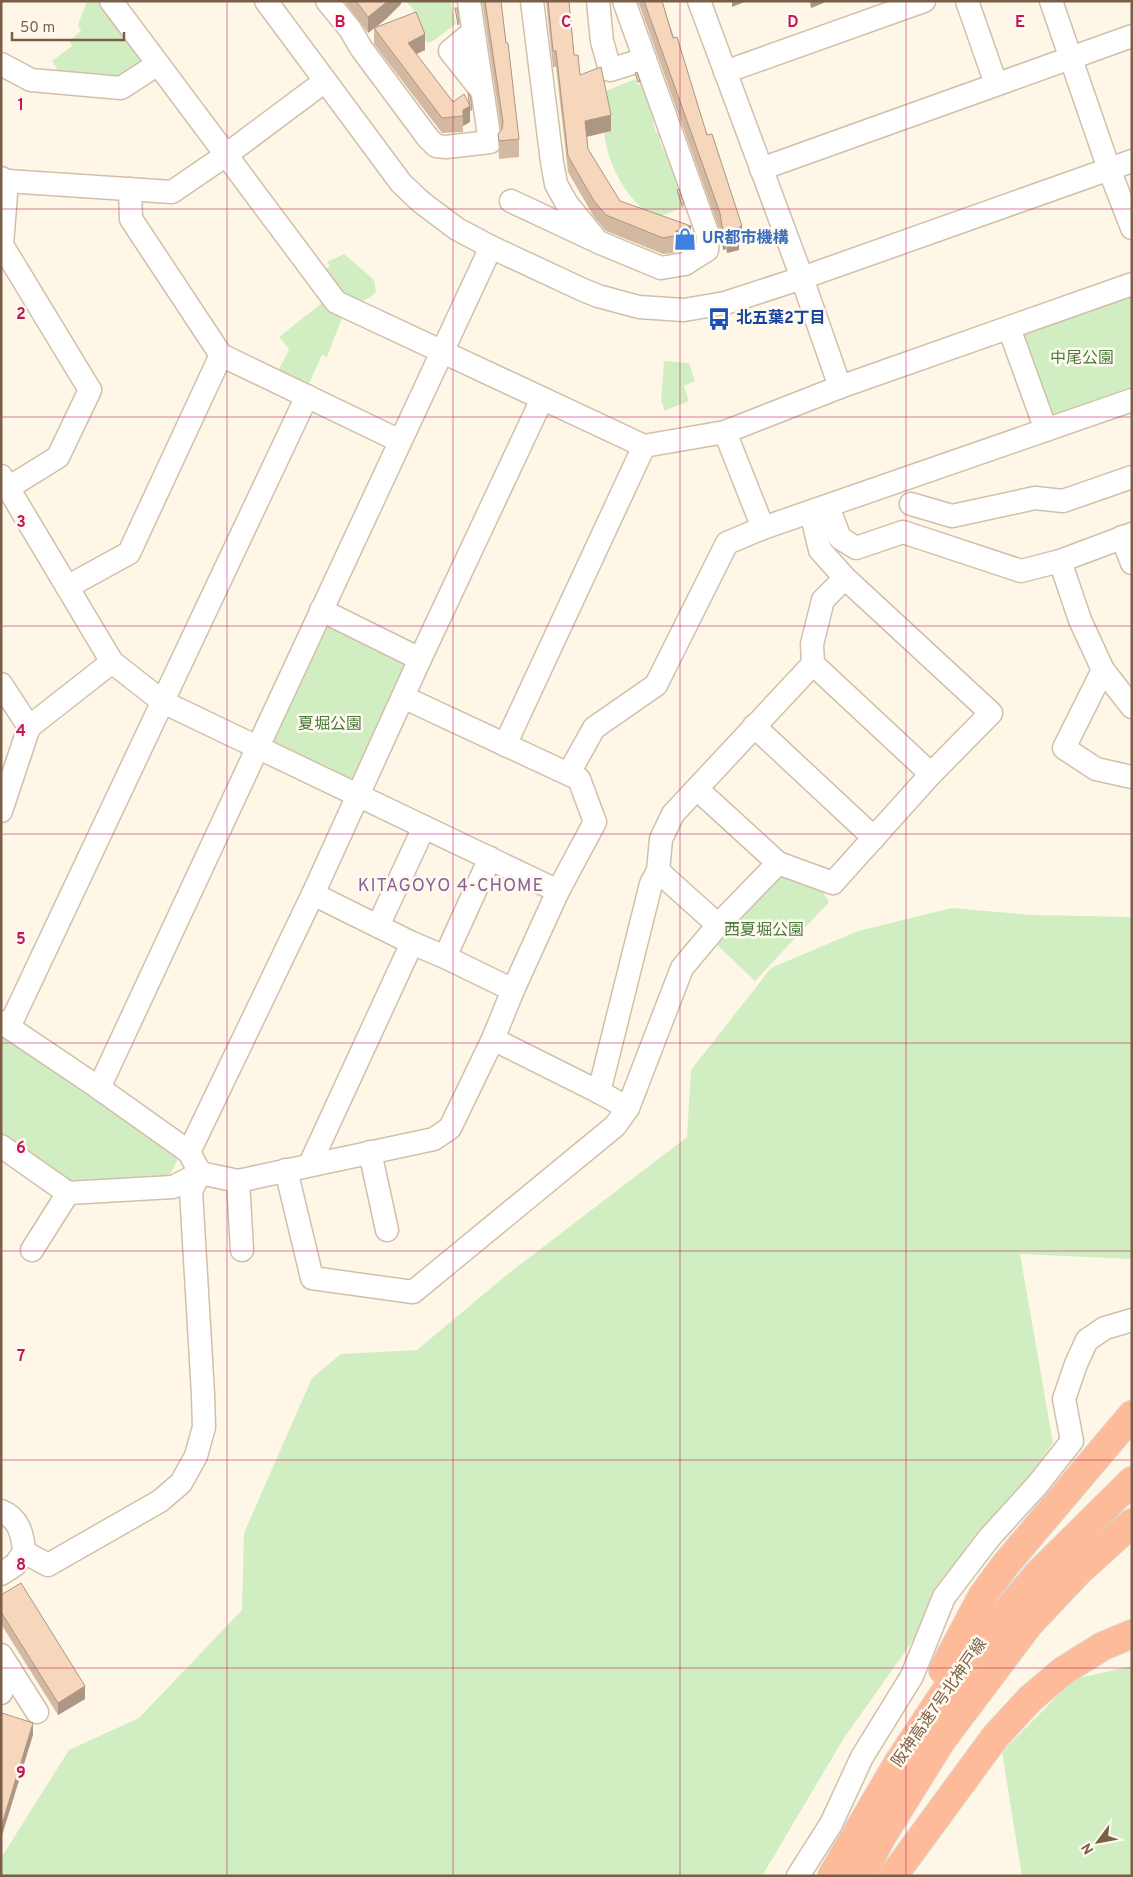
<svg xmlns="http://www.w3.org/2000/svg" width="1133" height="1877" font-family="Overpass,'Noto Sans JP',sans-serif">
  <rect width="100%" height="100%" fill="#fef7e7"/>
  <g fill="#d1eec3">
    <path d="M87,1H104L142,51L141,62L121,77L61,75L52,61L72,46L69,41L81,31L78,25Z"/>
    <path d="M406,1H450L456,24L433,41L427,43L413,9Z"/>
    <path d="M636,79L638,85L644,83L658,120L653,122L656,133L662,130L663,136L659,139L665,154L669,153L682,191L677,193L682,208L656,218C627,202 607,164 604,131C603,118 603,105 603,92Z"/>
    <path d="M344,254L374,280L376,292C354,316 337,289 323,271L330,266L327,262Z"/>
    <path d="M1132,294V389L1054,418L1046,413L1019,342L1024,331Z"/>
    <path d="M327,299L345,310L327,357L322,355L308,386L278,371L289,350L287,346L279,337Z"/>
    <path d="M664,361L689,363L695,381L684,386L689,401L664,411L663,404L661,402Z"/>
    <path d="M336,624L410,665L356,777L346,782L275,751L272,739L326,629Z"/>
    <path d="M790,873L820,887L829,902L755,981L714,942L779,876Z"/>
    <path d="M952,908L1031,915L1132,917V1259L1020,1254L1053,1443L844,1738L762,1876H1V1858L69,1750L139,1718L242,1610L244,1533L312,1378L341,1354L417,1350L509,1273L687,1137L691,1070L771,968L858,931Z"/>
    <path d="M1,1027L175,1146L178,1159L171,1173L163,1179L71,1187L1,1138Z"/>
    <path d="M1132,1666V1876H1022L1002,1752L1074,1679Z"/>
  </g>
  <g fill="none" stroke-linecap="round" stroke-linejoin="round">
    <defs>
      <g id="minor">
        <path d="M111,1L336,302L644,446L725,432L840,387L1132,284"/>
        <path d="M266,1L401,183L421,202L457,229L491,247L581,289L598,296L639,307L684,310L725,303L802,278L1132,161"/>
        <path d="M327,1L350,29L361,48L428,138L436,146L446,147L490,142L469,1"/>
        <path d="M532,1L552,162L556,184L567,204L598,242L661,268L685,264L707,250L708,235L624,1"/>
        <path d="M598,1L602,41L610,70L645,59"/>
        <path d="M699,1L802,278L840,387"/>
        <path d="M967,1L996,84"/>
        <path d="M1051,1L1109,169L1132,228"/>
        <path d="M473,32L450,51L481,90"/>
        <path d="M1,64L31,80L121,88L158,64"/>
        <path d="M725,72L924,1"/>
        <path d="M761,169L1132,36"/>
        <path d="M1,178L7,181L172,192L226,155L325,81"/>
        <path d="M7,181L2,245L90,390L58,457L8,488"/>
        <path d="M130,189L131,219L221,355L400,441"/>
        <path d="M511,201L592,239"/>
        <path d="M1009,328L1046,430"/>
        <path d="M725,432L763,528"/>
        <path d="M1,476L112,662L163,702L558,891"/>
        <path d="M911,504L952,516L1035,498L1063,501L1132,477"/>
        <path d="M828,507L840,538L856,548L903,532L1021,571L1060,561L1132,534"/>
        <path d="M1122,537L1132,563"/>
        <path d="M1060,561L1080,620L1103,670L1132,707"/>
        <path d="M67,587L129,553L221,355"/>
        <path d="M321,610L420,659"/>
        <path d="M813,664L931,774"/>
        <path d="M1103,670L1064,748L1096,769L1132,777"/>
        <path d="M1,684L29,727L1,811"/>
        <path d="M754,726L874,838"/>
        <path d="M29,727L112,662"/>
        <path d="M505,745L644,446"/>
        <path d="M569,773L594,728L656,685L727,543L763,528L1132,400"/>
        <path d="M697,789L778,863"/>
        <path d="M313,894L412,943L445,957L513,990"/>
        <path d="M718,925L658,871L661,839L673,814L813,664L812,644L823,600L845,578"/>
        <path d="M378,926L424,827"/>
        <path d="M445,957L490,858"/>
        <path d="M1,1022L99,1088L189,1152L200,1173L191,1191L203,1394L204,1427L196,1456L181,1483L160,1501L48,1565L24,1552"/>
        <path d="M9,1027L307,396"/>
        <path d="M493,1039L599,1092L628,1108"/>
        <path d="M99,1088L491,247"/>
        <path d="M599,1092L651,884L658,871"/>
        <path d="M1,1146L68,1193L173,1187L200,1173L238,1181L434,1139L450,1128L493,1039L513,990L558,891L595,822L579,779L403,697"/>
        <path d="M189,1152L313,894L420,659L542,399"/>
        <path d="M370,1152L387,1230"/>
        <path d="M310,1164L412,943"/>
        <path d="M286,1170L312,1278L413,1292L615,1126L628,1108L682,968L718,925L778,863L833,883L931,774L991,713L845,578L820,550L811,512"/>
        <path d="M238,1181L242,1250"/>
        <path d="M32,1250L68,1193"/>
        <path d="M1,1511C19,1518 23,1535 24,1552L15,1565L1,1574"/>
        <path d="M1,1655L37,1712"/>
        <path d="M1,1693L10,1669"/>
        <path d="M798,1876L831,1824L862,1757L912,1676L944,1597L989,1538L1038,1484L1072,1441L1064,1399L1076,1364L1087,1340L1105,1328L1132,1320"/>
      </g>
      <g id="highway">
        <path d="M943,1670L983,1595L1006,1564L1132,1415"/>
        <path d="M832,1876L898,1763L967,1659L1037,1575L1132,1481"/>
        <path d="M861,1876L882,1836L941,1741L1029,1624L1079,1571L1132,1523"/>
        <path d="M893,1876L995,1737L1030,1699L1063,1671L1103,1646L1132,1634"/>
      </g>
    </defs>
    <use href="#minor" stroke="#d2bfab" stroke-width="25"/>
    <use href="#highway" stroke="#ddd5cf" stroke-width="30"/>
    <use href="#minor" stroke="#fff" stroke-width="22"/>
    <use href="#highway" stroke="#fdbb99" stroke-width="28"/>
  </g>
  <g fill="#d4b9a2">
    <path d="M344,1H401V4L386,19L375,28L425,50L416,54L453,102L469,104L468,93L472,108V111H470V122L463,126V132L442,133L374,44V28L368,33Z"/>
    <path d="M482,1H501L506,43L519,139V157L499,159L498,134L501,130Z"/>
    <path d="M546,1H569L574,55L580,75L611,131L587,137L588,149L620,201L691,242L676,247L674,253L663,254L606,231L594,217L568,172L556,67H553Z"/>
    <path d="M638,1H662L742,243L739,244V250L727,253L726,249L723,250L720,231Z"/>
    <path d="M809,1H828L811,8Z"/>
    <path d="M677,190L684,207L682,208L677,193Z"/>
    <path d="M1,1595L85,1699L58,1715L1,1624Z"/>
  </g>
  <g fill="#ac9684">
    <path d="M388,1H401V4L386,19L368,33V17Z"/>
    <path d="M732,1H747L732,7Z"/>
    <path d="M811,1H828L811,8Z"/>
    <path d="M425,34V50L408,58V43Z"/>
    <path d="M470,106V122L463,126V110Z"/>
    <path d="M611,115V131L585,137V121Z"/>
    <path d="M691,226V242L676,247L674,253V236L676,231Z"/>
    <path d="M742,226V243L739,244V250L727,253V236L737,228Z"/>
    <path d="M726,231V249L723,250V232Z"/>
    <path d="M85,1686V1699L58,1715V1703Z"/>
    <path d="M33,1723V1735L1,1839V1827Z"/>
  </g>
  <g fill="#f6d7bc" stroke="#ac9684">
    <path d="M356,1H388L368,17Z"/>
    <path d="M485,1H501L506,43H508L519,139L499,141L498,134L502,129L503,122Z"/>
    <path d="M548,1H569L574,55H578L580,75L601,67L611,115L585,121L588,149L620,201L691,226L676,231L674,236L663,238L606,215L594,201L568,156L556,51H553Z"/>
    <path d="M644,1H662L673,38L677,37L707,135L712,134L742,226L737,228L739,233L727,236L726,231L723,232L720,213Z"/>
    <path d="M455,8H457L459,23L458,25Z"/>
    <path d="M416,12L425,34L408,43L453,102L464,94L470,106L463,110V116L442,118L374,28Z"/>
    <path d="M637,72L640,82H638L635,73Z"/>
    <path d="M468,93L470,94L472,108H470Z"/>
    <path d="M679,189L684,204L682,205L677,190Z"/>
    <path d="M21,1583L85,1686L58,1703L1,1612V1595Z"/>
    <path d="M2,1713L33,1723L1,1827V1715Z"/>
  </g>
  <path fill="none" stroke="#c2185b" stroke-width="1" stroke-opacity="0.55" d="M227,1V1876M453,1V1876M680,1V1876M906,1V1876M1,209H1132M1,417H1132M1,626H1132M1,834H1132M1,1043H1132M1,1251H1132M1,1460H1132M1,1668H1132"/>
  <defs>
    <symbol id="shop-bare" viewBox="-9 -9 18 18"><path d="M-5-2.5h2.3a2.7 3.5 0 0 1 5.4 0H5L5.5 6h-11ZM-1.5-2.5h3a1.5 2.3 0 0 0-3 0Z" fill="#3f7fe0" stroke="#fffaef" stroke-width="2.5" paint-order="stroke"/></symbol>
    <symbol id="bus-bare" viewBox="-9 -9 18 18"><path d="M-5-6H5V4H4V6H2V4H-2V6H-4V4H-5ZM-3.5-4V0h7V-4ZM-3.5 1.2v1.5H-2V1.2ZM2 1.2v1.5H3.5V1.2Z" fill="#1a4fb4" stroke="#fffaef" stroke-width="2.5" paint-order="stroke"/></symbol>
  </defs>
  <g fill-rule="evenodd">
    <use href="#shop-bare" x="669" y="223" width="32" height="32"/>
    <use href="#bus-bare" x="703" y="303" width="32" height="32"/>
  </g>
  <g text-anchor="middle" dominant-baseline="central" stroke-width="5" stroke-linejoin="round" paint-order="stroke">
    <g font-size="16" font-weight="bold" fill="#366cbe" stroke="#fffaef" text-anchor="start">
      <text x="702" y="239">UR都市機構</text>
    </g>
    <g font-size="16" font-weight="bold" fill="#164399" stroke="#fffaef" text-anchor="start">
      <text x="736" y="319">北五葉2丁目</text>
    </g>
    <g font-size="16" fill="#4a7b3c" stroke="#fffaef">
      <text x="1082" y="359">中尾公園</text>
      <text x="330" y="725">夏堀公園</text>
      <text x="764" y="931">西夏堀公園</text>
    </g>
    <g font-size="16" fill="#7b5e48" stroke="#fffaef">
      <text transform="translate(940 1703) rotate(-55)">阪神高速7号北神戸線</text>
    </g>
    <g font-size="18" letter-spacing="1" fill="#896097" stroke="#fffaef">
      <text x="451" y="886">KITAGOYO 4-CHOME</text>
    </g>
  </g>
  <g font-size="16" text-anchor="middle" font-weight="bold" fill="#c2185b" stroke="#fffaef" stroke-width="5" stroke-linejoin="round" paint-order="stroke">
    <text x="340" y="27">B</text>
    <text x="566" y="27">C</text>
    <text x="793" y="27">D</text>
    <text x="1020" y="27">E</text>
    <text x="21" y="110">1</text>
    <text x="21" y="319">2</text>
    <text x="21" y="527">3</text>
    <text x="21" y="736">4</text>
    <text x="21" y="944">5</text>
    <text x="21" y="1153">6</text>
    <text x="21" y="1361">7</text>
    <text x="21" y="1570">8</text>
    <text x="21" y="1778">9</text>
  </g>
  <rect width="1133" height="1877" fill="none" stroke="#7b5e48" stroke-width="5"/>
  <g transform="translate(1098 1842) rotate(238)" stroke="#fffaef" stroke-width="4" paint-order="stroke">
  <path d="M0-4L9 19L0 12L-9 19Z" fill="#7b5e48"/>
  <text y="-8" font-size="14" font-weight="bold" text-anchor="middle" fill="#7b5e48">N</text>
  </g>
  <path d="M12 32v8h112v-8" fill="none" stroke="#7b5e48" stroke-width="2.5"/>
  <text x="20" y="32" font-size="15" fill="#7b5e48" stroke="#fffaef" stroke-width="4" paint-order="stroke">50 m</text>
</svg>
